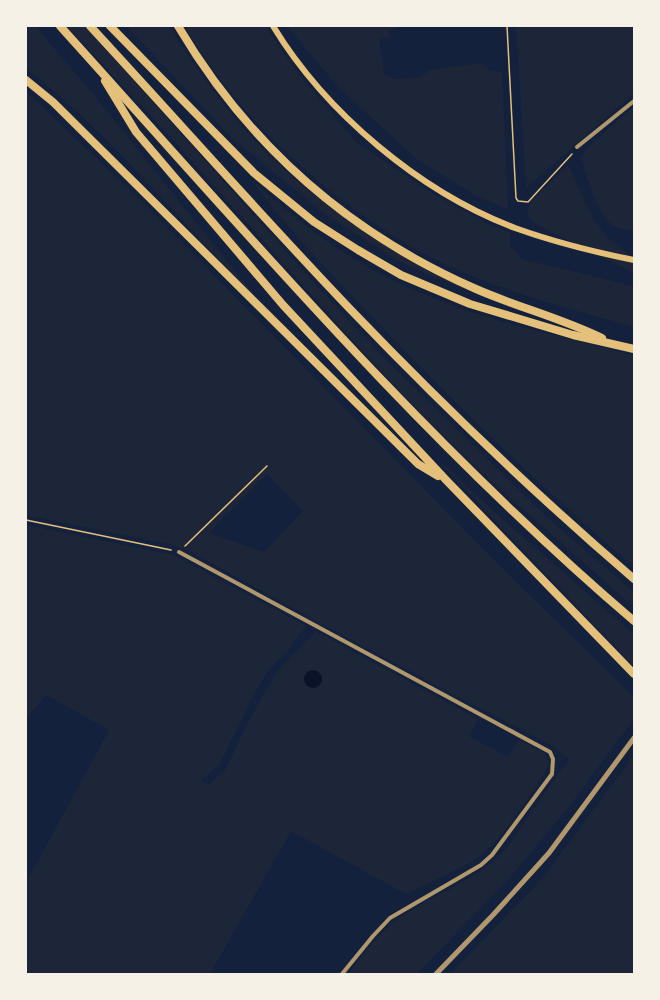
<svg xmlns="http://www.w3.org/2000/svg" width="660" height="1000" font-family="'PT Serif',serif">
  <rect width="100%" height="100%" fill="#14213d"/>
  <g fill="#1d2539" fill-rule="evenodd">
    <path d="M26,26H35L94,95L255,296C178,220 111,134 26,68Z"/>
    <path d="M67,26H85L316,285L383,357L551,521L634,592V607L482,473L415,407L344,331L164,130Z"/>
    <path d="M126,26H169C217,103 270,168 347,218C362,228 379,236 395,245C427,263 459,281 490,299L422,272L397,260L326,215L232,138Z"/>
    <path d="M185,26H265L299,75L355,141L428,191L490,225L510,232V245L522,259L634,286V327C578,311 519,296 465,273C360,230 239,124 185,26Z"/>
    <path d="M287,26H404L389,31L390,38L379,39L384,74L394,79L419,78L430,70L482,63L490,71L502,72L508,210L475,195L418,160L341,90Z"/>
    <path d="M516,26H634V93L526,188Z"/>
    <path d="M26,91L142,202L493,559L634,697V719L568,808L507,881L417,974H349C364,953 379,932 401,917C435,893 477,881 505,850L569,759L551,745C430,682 309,618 190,551L173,545L26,515ZM267,474L303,511L264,552L209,533Z"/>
    <path d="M634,106V231C629,230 621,229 616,227C597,219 586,174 581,156L587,148Z"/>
    <path d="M568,165L594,220L607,237L634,259V273L534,223L527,214L531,201Z"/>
    <path d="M250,178C294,219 343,257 399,283C473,318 555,336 634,355V567C544,490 459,408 377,322C333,276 287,229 250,178Z"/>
    <path d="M439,462L448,468L499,516L634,634V666Z"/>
    <path d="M26,525L173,555L306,626L287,652L270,668L256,690L219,765L201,780L208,785L226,769L246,725L276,673L315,631L478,719L469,736L507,757L519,740L544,753L549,763L545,773C524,804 503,840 472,862L406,894L291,831L210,974H26V883L109,730L46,695L26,719Z"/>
    <path d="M634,755V974H450L542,879Z"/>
  </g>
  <circle fill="#0b132b" cx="313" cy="679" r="9"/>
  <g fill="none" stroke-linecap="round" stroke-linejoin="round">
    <g stroke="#e5c07b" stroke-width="1.5">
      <path d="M507,26L516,198L518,201L528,202L572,154"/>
      <path d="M26,520L171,550"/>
      <path d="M185,546L267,466"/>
    </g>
    <g stroke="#b1986c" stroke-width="4">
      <path d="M577,147L634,101"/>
      <path d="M179,552L550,752L553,759L552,774L492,855L481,865L390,918L373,936L342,974"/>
    </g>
    <path stroke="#b1986c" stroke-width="5" d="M436,974L493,915L549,853L634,738"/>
    <path stroke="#e5c07b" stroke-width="6" d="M273,26C326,113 420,192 515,228C554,242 594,252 634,260"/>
    <g stroke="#e5c07b" stroke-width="8">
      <path d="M60,26C244,230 424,442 634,621"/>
      <path d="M90,26C177,120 262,217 351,310C441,404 535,494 634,579"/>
      <path d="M110,26L254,173L314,222L358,250L401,275L470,304L573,335L634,349"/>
      <path d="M178,26C249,146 348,233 476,289C517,307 561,318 602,338"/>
      <path d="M26,80L53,102L418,464L438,476"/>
      <path d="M105,81L136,132L283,305L447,481L634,674"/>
    </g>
  </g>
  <rect width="660" height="1000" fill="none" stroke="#f6f1e7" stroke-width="54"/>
</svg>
